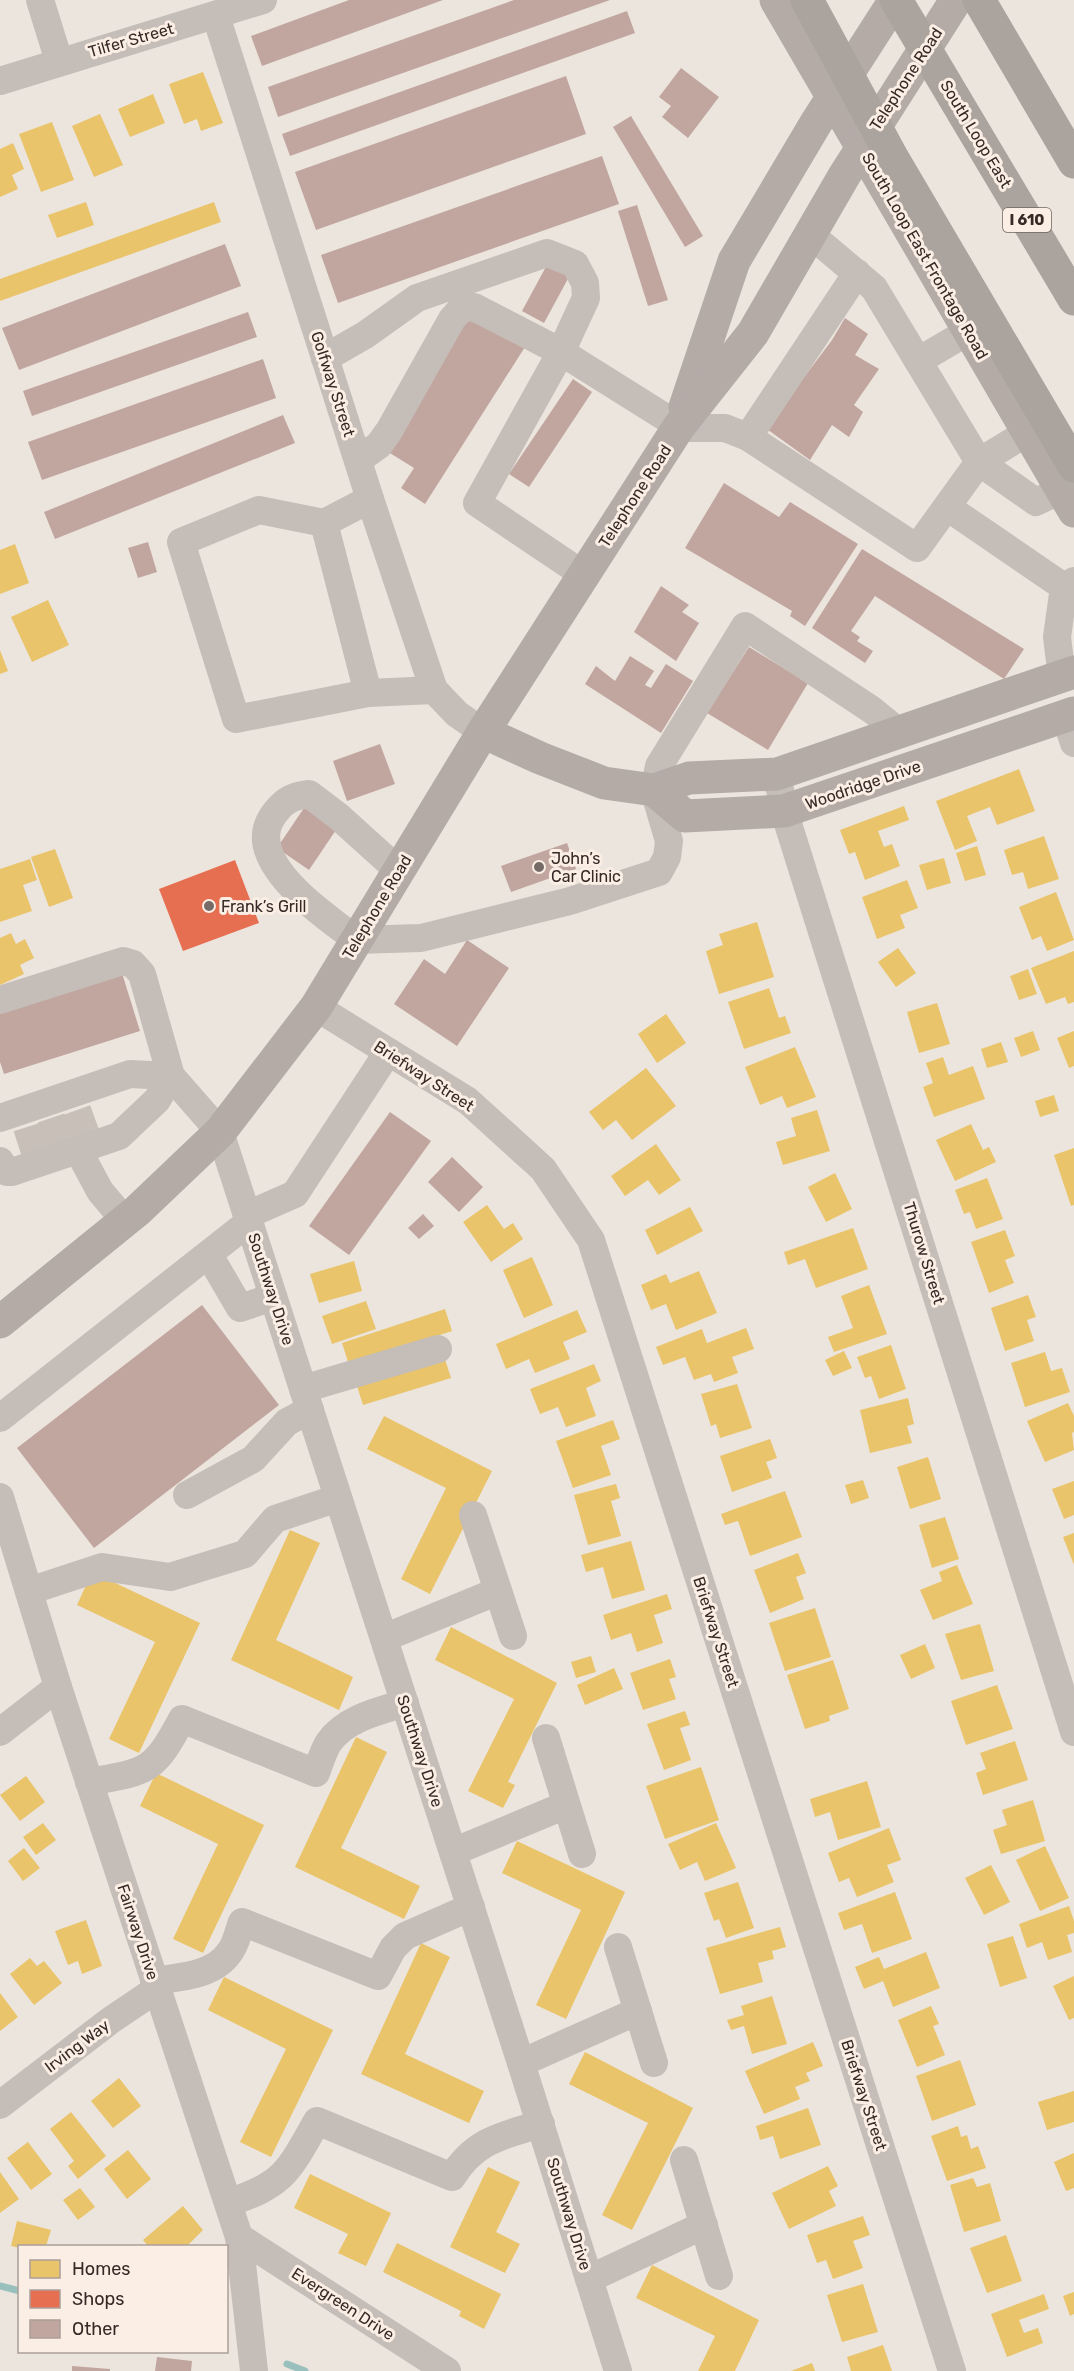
<svg xmlns="http://www.w3.org/2000/svg" width="1074" height="2371" font-family="Rubik,sans-serif">
  <rect width="100%" height="100%" fill="#ece5de"/>
  <g fill="#e9c46a">
    <path d="M203,72L223,123L201,131L197,119L184,124L169,84Z"/>
    <path d="M153,94L165,123L130,137L118,109Z"/>
    <path d="M100,114L123,165L94,177L72,126Z"/>
    <path d="M52,122L74,180L41,192L19,134Z"/>
    <path d="M13,143L24,169L12,175L18,189L0,197V149Z"/>
    <path d="M86,202L94,225L57,238L48,215Z"/>
    <path d="M214,202L221,222L0,301V279Z"/>
    <path d="M15,544L29,583L0,594V550Z"/>
    <path d="M48,600L69,645L32,662L11,617Z"/>
    <path d="M0,650L8,671L0,674Z"/>
    <path d="M1019,769L1035,811L997,825L990,807L967,816L977,841L955,850L936,801Z"/>
    <path d="M904,806L909,820L878,831L884,847L892,844L900,866L865,880L855,852L849,854L840,830Z"/>
    <path d="M1044,836L1059,879L1028,889L1023,872L1012,875L1004,850Z"/>
    <path d="M977,846L986,875L965,881L956,853Z"/>
    <path d="M55,849L73,898L49,907L31,857Z"/>
    <path d="M944,858L951,883L927,890L919,865Z"/>
    <path d="M30,859L37,880L23,885L32,911L0,922V869Z"/>
    <path d="M907,880L918,908L900,915L905,928L877,939L862,897Z"/>
    <path d="M1056,892L1074,940L1047,951L1041,936L1032,940L1019,907Z"/>
    <path d="M757,922L774,977L719,994L706,951L723,945L719,934Z"/>
    <path d="M11,933L16,944L25,939L34,958L20,965L24,974L0,985V938Z"/>
    <path d="M898,948L916,973L896,987L878,962Z"/>
    <path d="M1074,951V1002L1068,1004L1065,997L1046,1004L1031,968Z"/>
    <path d="M1028,969L1037,994L1019,1000L1010,976Z"/>
    <path d="M769,988L779,1018L785,1016L791,1033L744,1049L728,1002Z"/>
    <path d="M937,1003L950,1044L919,1053L907,1012Z"/>
    <path d="M666,1014L686,1043L657,1063L638,1034Z"/>
    <path d="M1033,1031L1040,1050L1021,1057L1014,1038Z"/>
    <path d="M1074,1031V1066L1069,1068L1057,1038Z"/>
    <path d="M1001,1042L1008,1062L987,1068L981,1049Z"/>
    <path d="M795,1047L816,1097L787,1108L782,1096L760,1105L745,1067Z"/>
    <path d="M943,1057L949,1075L973,1066L985,1099L934,1117L923,1087L933,1083L926,1063Z"/>
    <path d="M646,1068L676,1106L632,1140L616,1120L603,1130L589,1112Z"/>
    <path d="M1054,1095L1059,1111L1040,1117L1035,1101Z"/>
    <path d="M817,1110L830,1151L783,1165L776,1142L796,1136L791,1118Z"/>
    <path d="M971,1124L983,1150L989,1147L996,1162L955,1181L936,1140Z"/>
    <path d="M656,1144L681,1180L659,1195L648,1180L625,1196L611,1176Z"/>
    <path d="M1074,1148V1205L1071,1206L1054,1155Z"/>
    <path d="M835,1173L852,1209L826,1222L808,1187Z"/>
    <path d="M987,1178L1003,1219L976,1229L970,1212L964,1214L955,1190Z"/>
    <path d="M487,1205L504,1229L513,1223L523,1239L491,1262L463,1222Z"/>
    <path d="M690,1207L703,1231L657,1255L645,1230Z"/>
    <path d="M853,1228L868,1269L816,1288L805,1259L788,1265L784,1252Z"/>
    <path d="M1005,1230L1015,1256L1005,1260L1014,1283L989,1293L971,1242Z"/>
    <path d="M532,1257L553,1305L524,1318L503,1270Z"/>
    <path d="M354,1261L362,1291L319,1303L310,1274Z"/>
    <path d="M699,1271L717,1313L676,1330L666,1304L651,1310L641,1285L666,1274L670,1283Z"/>
    <path d="M869,1285L887,1334L834,1352L828,1337L853,1328L841,1296Z"/>
    <path d="M1028,1295L1036,1317L1027,1320L1034,1341L1005,1351L991,1308Z"/>
    <path d="M366,1301L376,1329L332,1344L322,1316Z"/>
    <path d="M445,1309L452,1331L349,1365L342,1343Z"/>
    <path d="M577,1310L587,1332L563,1342L570,1359L535,1373L529,1359L506,1369L496,1344Z"/>
    <path d="M746,1328L754,1349L732,1357L738,1373L714,1382L711,1374L694,1380L685,1357L663,1365L656,1347L702,1329L707,1343Z"/>
    <path d="M891,1345L906,1389L879,1399L871,1376L865,1378L857,1357Z"/>
    <path d="M844,1351L852,1368L833,1376L825,1360Z"/>
    <path d="M1045,1352L1051,1371L1062,1368L1070,1392L1025,1407L1011,1363Z"/>
    <path d="M444,1356L451,1378L363,1405L356,1383Z"/>
    <path d="M594,1364L601,1381L586,1388L596,1416L566,1427L558,1407L540,1414L530,1389Z"/>
    <path d="M737,1384L752,1428L720,1438L716,1424L711,1426L701,1394Z"/>
    <path d="M908,1398L914,1424L907,1426L912,1443L870,1453L860,1410Z"/>
    <path d="M1068,1403L1074,1416V1432L1072,1433L1074,1450L1045,1462L1027,1421Z"/>
    <path d="M384,1416L492,1471L430,1594L401,1579L446,1488L367,1449Z"/>
    <path d="M613,1420L620,1439L601,1446L611,1475L573,1488L556,1441Z"/>
    <path d="M770,1439L777,1458L766,1462L772,1478L732,1492L720,1456Z"/>
    <path d="M928,1457L941,1499L910,1509L897,1467Z"/>
    <path d="M863,1480L869,1498L851,1504L845,1485Z"/>
    <path d="M1074,1481V1515L1064,1519L1052,1489Z"/>
    <path d="M616,1484L620,1498L611,1501L621,1536L588,1545L574,1495Z"/>
    <path d="M785,1491L802,1537L750,1556L738,1521L725,1525L721,1514Z"/>
    <path d="M945,1517L959,1559L932,1568L919,1525Z"/>
    <path d="M290,1530L320,1543L276,1640L353,1677L339,1710L231,1660Z"/>
    <path d="M1074,1533V1565L1063,1537Z"/>
    <path d="M631,1541L645,1590L612,1599L603,1567L586,1572L581,1555Z"/>
    <path d="M798,1553L806,1573L796,1577L804,1599L770,1613L754,1570Z"/>
    <path d="M957,1565L973,1604L933,1620L920,1590L942,1581L939,1572Z"/>
    <path d="M92,1572L200,1623L139,1753L109,1739L155,1642L77,1605Z"/>
    <path d="M667,1594L672,1609L654,1615L663,1643L637,1652L631,1633L611,1640L603,1615Z"/>
    <path d="M815,1608L831,1657L785,1671L769,1623Z"/>
    <path d="M980,1624L994,1671L961,1680L945,1634Z"/>
    <path d="M451,1627L557,1683L508,1782L515,1785L503,1808L468,1791L514,1699L435,1660Z"/>
    <path d="M925,1644L935,1668L911,1679L900,1655Z"/>
    <path d="M591,1656L596,1672L576,1678L571,1662Z"/>
    <path d="M670,1659L676,1677L669,1679L676,1699L643,1710L630,1673Z"/>
    <path d="M833,1660L849,1709L829,1716L830,1721L805,1729L787,1675Z"/>
    <path d="M614,1668L623,1689L585,1705L577,1685Z"/>
    <path d="M997,1685L1013,1729L966,1745L951,1701Z"/>
    <path d="M685,1711L690,1725L680,1728L691,1760L664,1770L647,1724Z"/>
    <path d="M356,1737L387,1752L341,1848L420,1886L404,1919L295,1867Z"/>
    <path d="M1015,1741L1028,1780L983,1795L976,1773L986,1769L980,1753Z"/>
    <path d="M701,1767L719,1820L665,1839L646,1786Z"/>
    <path d="M156,1773L264,1825L203,1953L173,1939L218,1844L140,1806Z"/>
    <path d="M26,1776L45,1802L20,1821L0,1795Z"/>
    <path d="M867,1781L881,1827L838,1840L830,1812L815,1817L810,1799Z"/>
    <path d="M1033,1800L1045,1841L1001,1854L993,1830L1007,1825L1002,1810Z"/>
    <path d="M43,1823L56,1840L36,1855L23,1837Z"/>
    <path d="M716,1823L736,1868L705,1881L697,1862L680,1870L668,1844Z"/>
    <path d="M889,1828L901,1860L887,1865L894,1882L857,1897L849,1878L839,1882L828,1853Z"/>
    <path d="M517,1841L625,1892L566,2019L536,2005L581,1910L502,1873Z"/>
    <path d="M1045,1846L1069,1898L1040,1911L1016,1860Z"/>
    <path d="M24,1848L40,1868L23,1881L8,1861Z"/>
    <path d="M991,1865L1010,1902L984,1915L965,1878Z"/>
    <path d="M738,1882L754,1928L726,1938L719,1919L714,1921L704,1893Z"/>
    <path d="M895,1892L912,1939L872,1953L862,1924L844,1930L838,1913Z"/>
    <path d="M1069,1906L1074,1921V1933L1067,1935L1072,1952L1048,1960L1042,1942L1027,1948L1019,1924Z"/>
    <path d="M86,1920L102,1966L82,1974L78,1961L68,1965L55,1931Z"/>
    <path d="M780,1927L786,1947L772,1951L774,1959L758,1963L763,1982L720,1994L706,1948Z"/>
    <path d="M1013,1936L1027,1978L1000,1987L987,1944Z"/>
    <path d="M421,1943L450,1957L405,2054L484,2091L469,2123L361,2074Z"/>
    <path d="M926,1952L940,1988L893,2007L883,1981L864,1989L855,1967L879,1957L884,1969Z"/>
    <path d="M30,1958L37,1966L44,1961L62,1983L34,2005L10,1974Z"/>
    <path d="M1074,1976V2018L1069,2020L1053,1986Z"/>
    <path d="M224,1977L333,2030L271,2157L240,2142L286,2049L208,2010Z"/>
    <path d="M0,1993L18,2017L0,2031Z"/>
    <path d="M772,1996L787,2044L752,2054L744,2026L731,2030L727,2020L744,2015L741,2006Z"/>
    <path d="M931,2006L939,2024L933,2026L945,2055L917,2067L898,2020Z"/>
    <path d="M813,2042L823,2066L806,2073L810,2081L795,2087L800,2099L764,2114L745,2071Z"/>
    <path d="M585,2052L693,2108L632,2230L602,2215L648,2123L569,2084Z"/>
    <path d="M960,2060L976,2105L932,2121L916,2076Z"/>
    <path d="M119,2078L141,2106L113,2128L91,2101Z"/>
    <path d="M1074,2091V2122L1047,2130L1038,2102Z"/>
    <path d="M808,2108L821,2145L780,2159L773,2136L760,2140L756,2126Z"/>
    <path d="M71,2112L106,2156L78,2179L68,2166L74,2161L50,2129Z"/>
    <path d="M958,2126L961,2137L967,2135L971,2149L978,2146L986,2168L947,2181L931,2136Z"/>
    <path d="M28,2142L52,2174L31,2190L7,2158Z"/>
    <path d="M128,2150L151,2179L127,2199L104,2169Z"/>
    <path d="M1074,2153V2188L1066,2191L1054,2162Z"/>
    <path d="M828,2166L838,2186L829,2191L836,2206L789,2229L772,2193Z"/>
    <path d="M488,2167L520,2182L496,2232L520,2244L505,2273L450,2247Z"/>
    <path d="M0,2172L19,2199L0,2213Z"/>
    <path d="M310,2174L391,2213L366,2266L338,2253L348,2234L294,2208Z"/>
    <path d="M973,2178L977,2187L990,2183L1001,2221L964,2232L950,2185Z"/>
    <path d="M80,2188L95,2207L78,2220L63,2200Z"/>
    <path d="M183,2206L203,2230L187,2246H148L143,2240Z"/>
    <path d="M863,2216L870,2235L853,2241L863,2268L833,2279L826,2260L817,2263L807,2235Z"/>
    <path d="M17,2221L51,2230L46,2246L20,2248L11,2246Z"/>
    <path d="M1006,2235L1022,2281L987,2293L970,2248Z"/>
    <path d="M397,2243L501,2294L484,2329L459,2316L461,2311L383,2272Z"/>
    <path d="M652,2265L759,2320L735,2371H698L715,2336L636,2298Z"/>
    <path d="M863,2284L878,2332L842,2342L827,2295Z"/>
    <path d="M1074,2292V2314L1070,2316L1063,2296Z"/>
    <path d="M1044,2294L1049,2309L1019,2320L1024,2333L1038,2328L1043,2343L1007,2357L991,2314Z"/>
    <path d="M883,2345L892,2371H851L847,2357Z"/>
    <path d="M812,2363L815,2371H791Z"/>
  </g>
  <path fill="#e76f51" d="M235,860L259,923L183,951L159,889Z"/>
  <g fill="none" stroke-linecap="round" stroke-linejoin="round">
    <g stroke="#99c0bc" stroke-width="7">
      <path d="M0,2286L20,2291"/>
      <path d="M287,2364L305,2371"/>
    </g>
  </g>
  <g fill="#c1a69f">
    <path d="M349,0H443L262,66L251,36Z"/>
    <path d="M514,0H610L278,117L268,87Z"/>
    <path d="M627,11L635,33L290,156L282,134Z"/>
    <path d="M681,68L719,97L688,138L662,117L671,106L659,97Z"/>
    <path d="M566,76L586,134L316,230L295,172Z"/>
    <path d="M631,116L703,236L685,247L613,127Z"/>
    <path d="M602,156L619,204L338,303L321,255Z"/>
    <path d="M637,205L668,300L648,306L618,211Z"/>
    <path d="M225,244L241,286L19,370L2,328Z"/>
    <path d="M548,263L570,275L544,323L522,311Z"/>
    <path d="M248,312L257,337L32,416L23,391Z"/>
    <path d="M472,313L525,347L425,504L401,488L414,468L385,450Z"/>
    <path d="M845,318L868,334L855,355L879,369L854,405L863,412L849,437L832,425L810,460L764,427L793,392L832,340Z"/>
    <path d="M263,359L276,398L42,480L28,442Z"/>
    <path d="M573,379L592,392L529,487L509,474Z"/>
    <path d="M283,415L295,443L55,539L44,512Z"/>
    <path d="M724,483L779,517L790,502L858,544L805,626L790,616L792,611L685,548Z"/>
    <path d="M148,542L157,572L138,578L128,548Z"/>
    <path d="M862,549L1024,649L1004,679L875,596L851,631L860,637L857,641L873,651L865,663L812,628Z"/>
    <path d="M661,586L689,605L682,612L699,623L676,661L634,632Z"/>
    <path d="M749,647L808,683L768,750L707,713Z"/>
    <path d="M630,656L654,671L645,685L651,688L666,664L693,681L661,733L585,684L596,666L615,681Z"/>
    <path d="M380,744L395,784L347,801L333,761Z"/>
    <path d="M308,802L340,824L309,870L277,848Z"/>
    <path d="M567,843L576,869L511,892L501,866Z"/>
    <path d="M467,940L509,968L457,1046L394,1004L424,959L445,974Z"/>
    <path d="M122,973L140,1031L4,1074L0,1062V1012Z"/>
    <path d="M390,1112L431,1141L349,1255L309,1226Z"/>
    <path d="M452,1157L483,1187L459,1212L428,1182Z"/>
    <path d="M423,1214L434,1226L419,1239L408,1228Z"/>
    <path d="M202,1305L279,1405L94,1548L17,1448Z"/>
    <path d="M157,2357L192,2361L191,2371H155Z"/>
    <path d="M72,2366L110,2369V2371H72Z"/>
  </g>
  <g fill="none" stroke-linecap="round" stroke-linejoin="round">
    <g stroke="#c8bfb9" stroke-width="28" stroke-dasharray="28 14" stroke-linecap="butt">
      <path d="M77,1110L86,1135"/>
      <path d="M51,1118L60,1144"/>
      <path d="M27,1127L35,1152"/>
    </g>
    <g stroke="#c5bdb8" stroke-width="28">
      <path d="M40,0L59,61"/>
      <path d="M216,16L370,499L434,690L457,714L483,732"/>
      <path d="M0,81L263,0"/>
      <path d="M811,235L874,288L979,462L1036,502L1061,490"/>
      <path d="M325,358L365,335L417,298L547,253L575,264L585,283L586,298L561,352L474,307L461,309L452,319L389,431L379,445L358,460"/>
      <path d="M918,361L969,331"/>
      <path d="M678,428H725L748,437L917,548L979,462L1028,432"/>
      <path d="M748,437L857,273"/>
      <path d="M370,499L324,523L259,510L181,542L236,719L368,693L434,690"/>
      <path d="M947,507L1064,587L1074,581"/>
      <path d="M324,523L368,693"/>
      <path d="M584,575L477,503L561,352L679,426"/>
      <path d="M1062,677L1057,637L1064,587"/>
      <path d="M1065,716L1074,743"/>
      <path d="M777,774L784,811L1074,1732"/>
      <path d="M399,871L338,816L309,794C291,796 282,802 272,817C243,863 327,916 356,940L421,938L570,901L659,872L667,857L669,841L654,790L659,766L745,626L872,710L899,732"/>
      <path d="M0,1000L123,961L133,964L142,974L171,1076L220,1132L521,2063L618,2371"/>
      <path d="M316,1007L468,1101L543,1169L591,1240L952,2371"/>
      <path d="M0,1118L130,1074L171,1076L157,1100L119,1136L12,1172H7L0,1161"/>
      <path d="M78,1150L100,1191L125,1221"/>
      <path d="M247,1215L295,1194L388,1052"/>
      <path d="M209,1255L240,1308L273,1297"/>
      <path d="M303,1389L438,1349"/>
      <path d="M0,1418L249,1222"/>
      <path d="M187,1495L253,1459L287,1422L310,1410"/>
      <path d="M0,1497L58,1687L239,2237L254,2371"/>
      <path d="M473,1515L513,1636"/>
      <path d="M29,1591L102,1567L170,1577L245,1554L275,1519L338,1498"/>
      <path d="M384,1638L498,1591"/>
      <path d="M0,1732L58,1687"/>
      <path d="M546,1738L582,1854"/>
      <path d="M89,1782C148,1771 153,1773 182,1719L316,1773C320,1763 323,1751 329,1742C346,1718 379,1711 405,1703"/>
      <path d="M453,1852L566,1805"/>
      <path d="M618,1947L654,2063"/>
      <path d="M154,1981C179,1977 213,1976 229,1953C236,1945 238,1932 242,1922L378,1976L393,1948L405,1936L471,1907"/>
      <path d="M521,2063L638,2011"/>
      <path d="M0,2105L111,2020L157,1989"/>
      <path d="M684,2160L719,2276"/>
      <path d="M228,2203C285,2184 288,2172 317,2121L452,2177C475,2140 501,2136 541,2124"/>
      <path d="M239,2237L447,2371"/>
      <path d="M589,2279L704,2225"/>
    </g>
    <g stroke="#b4aba7" stroke-width="33">
      <path d="M776,0L1074,511"/>
      <path d="M685,407L734,261L816,123L895,0"/>
      <path d="M483,732L540,758L604,783L654,790L689,778L777,774L1074,672"/>
      <path d="M654,790L685,816L784,811L1074,713"/>
      <path d="M0,1322L137,1211L220,1132L316,1007L483,732L678,428L753,333L844,176L956,0"/>
    </g>
    <g stroke="#aba49e" stroke-width="33">
      <path d="M807,0L892,157L1074,466"/>
      <path d="M896,0L1074,299"/>
      <path d="M979,0L1074,162"/>
    </g>
  </g>
  <g fill="#766b66" stroke="#faeee5" stroke-width="2">
    <circle cx="539" cy="867" r="6"/>
    <circle cx="209" cy="906" r="6"/>
  </g>
  <g text-anchor="middle" dominant-baseline="central" stroke-width="6" stroke-linejoin="round" paint-order="stroke">
    <rect fill="#faeee5" stroke="#71645f" stroke-width="1.5" x="1003" y="208" width="48" height="24" rx="4.5"/>
    <g font-size="15" font-weight="bold" fill="#362926">
      <text x="1027" y="220">I 610</text>
    </g>
    <g font-size="16" fill="#362926" stroke="#faeee5">
      <text transform="translate(131 40) rotate(-16)">Tilfer Street</text>
      <text transform="translate(906 79) rotate(-57)">Telephone Road</text>
      <text transform="translate(976 134) rotate(59)">South Loop East</text>
      <text transform="translate(925 256) rotate(60)">South Loop East Frontage Road</text>
      <text transform="translate(333 384) rotate(72)">Golfway Street</text>
      <text transform="translate(635 496) rotate(-57)">Telephone Road</text>
      <text transform="translate(863 785) rotate(-19)">Woodridge Drive</text>
      <text transform="translate(377 907) rotate(-59)">Telephone Road</text>
      <text transform="translate(424 1076) rotate(33)">Briefway Street</text>
      <text transform="translate(924 1253) rotate(73)">Thurow Street</text>
      <text transform="translate(271 1289) rotate(72)">Southway Drive</text>
      <text transform="translate(716 1632) rotate(72)">Briefway Street</text>
      <text transform="translate(420 1751) rotate(72)">Southway Drive</text>
      <text transform="translate(138 1932) rotate(72)">Fairway Drive</text>
      <text transform="translate(77 2046) rotate(-37)">Irving Way</text>
      <text transform="translate(864 2095) rotate(72)">Briefway Street</text>
      <text transform="translate(569 2214) rotate(73)">Southway Drive</text>
      <text transform="translate(343 2304) rotate(33)">Evergreen Drive</text>
    </g>
    <g font-size="16" fill="#362926" stroke="#faeee5" text-anchor="start">
      <text x="551" y="858">John’s<tspan x="551" dy="18">Car Clinic</tspan></text>
      <text x="221" y="906">Frank’s Grill</text>
    </g>
  </g>
  <rect x="18" y="2245" width="210" height="108" fill="#faeee5" stroke="#ac9f99" stroke-width="1.5"/>
  <rect x="30" y="2260" width="30" height="18" fill="#e9c46a" stroke="#ac9f99" stroke-width="1.5"/>
  <text x="72" y="2275" font-size="18" fill="#362926">Homes</text>
  <rect x="30" y="2290" width="30" height="18" fill="#e76f51" stroke="#ac9f99" stroke-width="1.5"/>
  <text x="72" y="2305" font-size="18" fill="#362926">Shops</text>
  <rect x="30" y="2320" width="30" height="18" fill="#c1a69f" stroke="#ac9f99" stroke-width="1.5"/>
  <text x="72" y="2335" font-size="18" fill="#362926">Other</text>
</svg>
